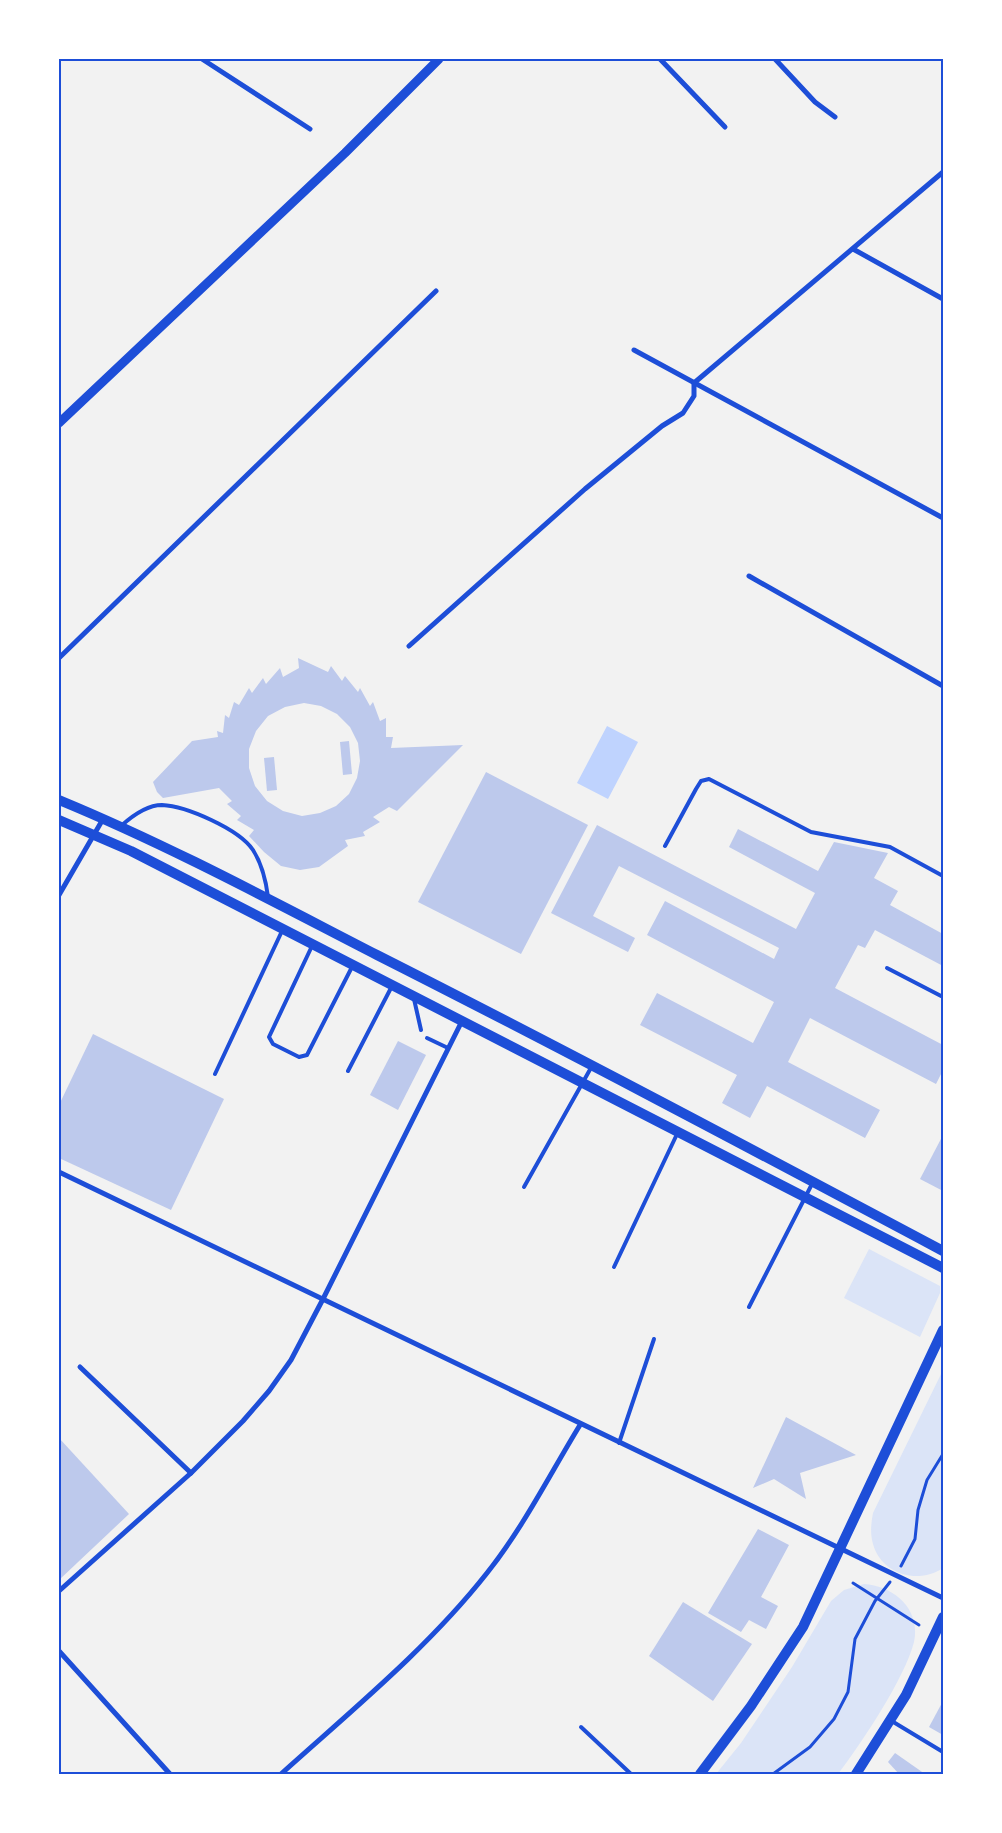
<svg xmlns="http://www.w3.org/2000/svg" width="1002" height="1833" font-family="'Playfair Display',serif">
  <rect width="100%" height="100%" fill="#f2f2f2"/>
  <g fill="#dbe4f7">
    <path d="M869,1249L940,1286V1293L920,1337L844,1298Z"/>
    <path d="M943,1370V1568C918,1585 881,1574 873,1544C870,1534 871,1523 873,1513Z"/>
    <path d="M864,1584C894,1586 921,1609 914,1642C905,1678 861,1744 838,1774H716L741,1743L792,1667L831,1601L844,1590Z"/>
  </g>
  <path fill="#bfd3fe" d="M607,726L638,742L608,799L577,783Z"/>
  <g fill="#bdc9ec" fill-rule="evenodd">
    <path d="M298,658L328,672L331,666L342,681L345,676L358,692L360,688L370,706L373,702L380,721L386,718V737H393L391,748L463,745L397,811L389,807L373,817L380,822L363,832L365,836L345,840L348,846L319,867L300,870L281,866L264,852L249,836L254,830L237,820L241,816L227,804L232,801L219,788L163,798L157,792L153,782L192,741L218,737L217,731L223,733L225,715L229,718L234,702L239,705L249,688L252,693L263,678L266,684L280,668L283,677L299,668ZM304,703L321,706L337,714L350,727L358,743L360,761L357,778L349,794L336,806L320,813L302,816L283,811L267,801L255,786L249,768V749L256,731L268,716L285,707Z"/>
    <path d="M349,741L352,774L343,775L340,742Z"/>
    <path d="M274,757L277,790L267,791L264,758Z"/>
    <path d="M486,772L588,825L521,954L418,902Z"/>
    <path d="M597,825L796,929L815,893L729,847L738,829L818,871L834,842L888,853L874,878L898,891L890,905L943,934V966L875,930L865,948L858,945L835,988L943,1045V1070L936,1084L810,1018L788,1062L880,1110L865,1138L767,1086L750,1118L722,1103L737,1075L640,1025L657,993L753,1043L774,1002L647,935L665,901L774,959L779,948L619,866L593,916L635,938L628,952L551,913Z"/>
    <path d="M93,1034L224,1099L171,1210L59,1158V1105Z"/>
    <path d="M398,1041L426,1055L398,1110L370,1095Z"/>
    <path d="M943,1135V1191L920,1179Z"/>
    <path d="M786,1417L856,1455L800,1473L806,1499L774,1479L753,1488Z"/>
    <path d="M59,1438L129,1514L59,1580Z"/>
    <path d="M758,1529L789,1545L761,1597L778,1606L766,1629L749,1620L741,1632L708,1613Z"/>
    <path d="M683,1602L752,1644L713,1701L649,1656Z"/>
    <path d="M943,1701V1735L929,1727Z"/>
    <path d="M895,1753L925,1774H899L888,1762Z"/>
  </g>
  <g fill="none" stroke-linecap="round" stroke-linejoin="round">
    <g stroke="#1d4ed8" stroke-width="3">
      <path d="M901,1566L915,1539L918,1510L927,1480L943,1454"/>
      <path d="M853,1583L919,1625"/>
      <path d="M773,1774L810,1747L834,1719L848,1692L855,1639L875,1601L890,1582"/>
    </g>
    <g stroke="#1d4ed8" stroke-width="4">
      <path d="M121,826C132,816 147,805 162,805C186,806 239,829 253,850C262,864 266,881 268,897"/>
      <path d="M665,846L696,789L701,781L709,779L811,832L890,847L943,876"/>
      <path d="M312,946L269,1037L273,1044L299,1057L307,1055L353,965"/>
      <path d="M887,968L943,997"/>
      <path d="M414,999L421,1030"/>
      <path d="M427,1038L448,1048"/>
      <path d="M348,1071L392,986"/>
      <path d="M215,1074L282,931"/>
      <path d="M524,1187L592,1066"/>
      <path d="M614,1267L678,1132"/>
      <path d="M749,1307L813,1182"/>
      <path d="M619,1443L654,1339"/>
      <path d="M890,1720L943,1752"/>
      <path d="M581,1727L631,1774"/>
    </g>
    <g stroke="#1d4ed8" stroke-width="5">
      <path d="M202,59L310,129"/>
      <path d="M660,59L725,127"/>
      <path d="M775,59L815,102L835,117"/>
      <path d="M853,249L943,299"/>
      <path d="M634,350L943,518"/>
      <path d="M694,383L943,172"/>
      <path d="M749,576L943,686"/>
      <path d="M409,646L585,489L662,426L683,413L694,396V383"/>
      <path d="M59,658L436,291"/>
      <path d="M59,895L103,819"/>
      <path d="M59,1172L943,1598"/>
      <path d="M80,1367L191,1473"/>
      <path d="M59,1591L191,1473L243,1421L269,1391L291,1360L323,1299L462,1021"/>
      <path d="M59,1651L170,1774"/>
      <path d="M281,1774C352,1710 428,1648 487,1573C523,1528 550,1474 580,1425"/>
    </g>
    <path stroke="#1d4ed8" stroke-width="9" d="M59,423L345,153L439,59"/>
    <g stroke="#1d4ed8" stroke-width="10">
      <path d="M59,800C168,845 272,901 377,955C567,1051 755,1151 943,1251"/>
      <path d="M59,820L131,851L943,1268"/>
      <path d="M700,1774L751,1706L803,1627L943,1330"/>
      <path d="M856,1774L906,1695L943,1617"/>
    </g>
  </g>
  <rect width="1002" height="1833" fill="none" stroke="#ffffff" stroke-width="120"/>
  <rect x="60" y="60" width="882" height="1713" fill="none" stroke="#1d4ed8" stroke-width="2"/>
</svg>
